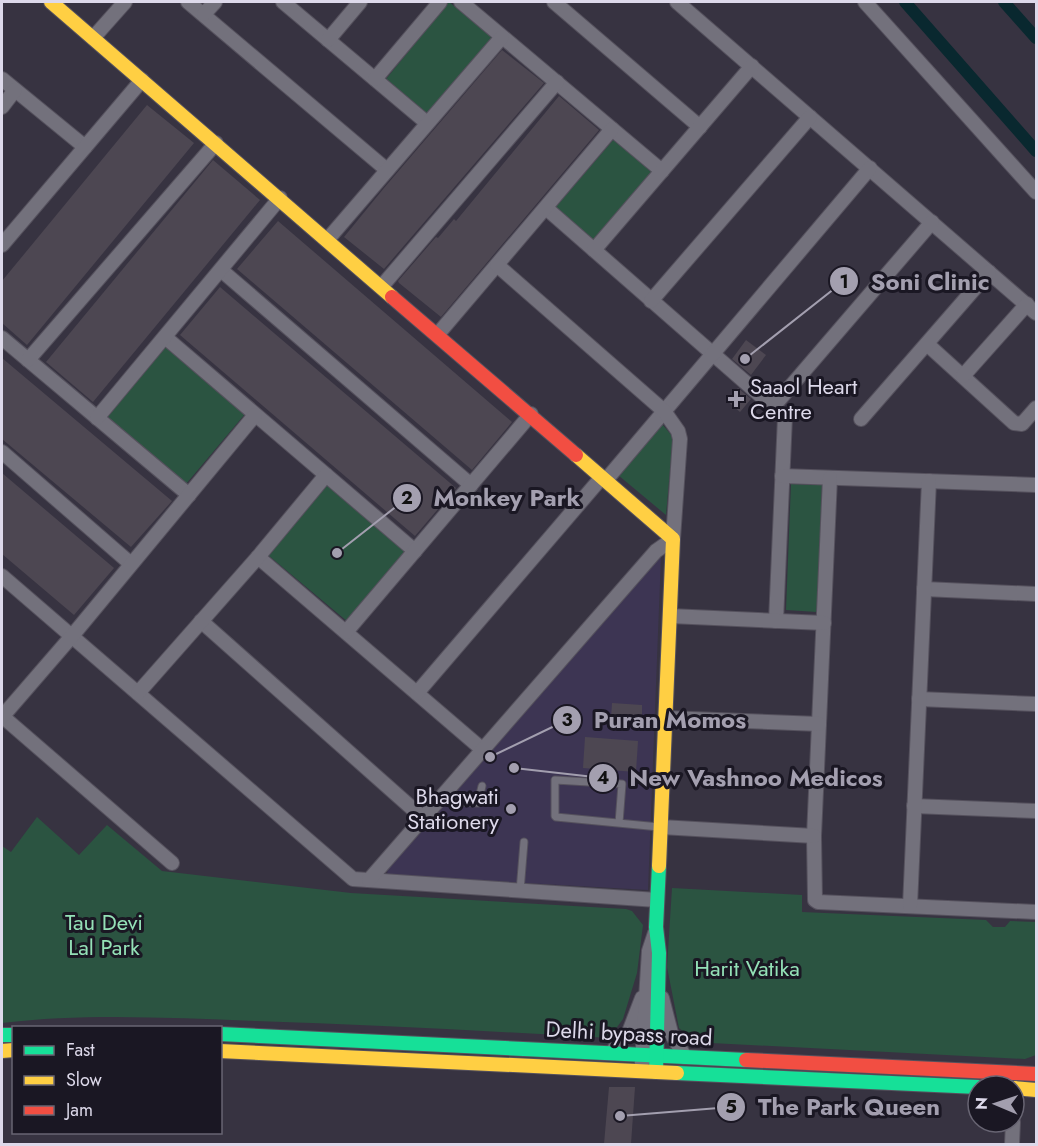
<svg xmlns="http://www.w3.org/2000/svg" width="1038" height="1146" font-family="Jost,sans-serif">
  <rect width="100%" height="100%" fill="#373341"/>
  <path fill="#3d3553" d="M661,556L648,890L387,875L388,867Z"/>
  <g fill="#2b5441">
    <path d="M449,2L492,37L429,115L386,79Z"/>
    <path d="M614,139L654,174L595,244L554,209Z"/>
    <path d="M165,346L245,414L186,484L106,417Z"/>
    <path d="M662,424L673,437L666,515L618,475Z"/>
    <path d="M326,484L406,552L348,622L268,555Z"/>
    <path d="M791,484L822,485L817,612L786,610Z"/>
    <path d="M37,817L79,855L107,825L162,871L351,893L626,909L632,911L643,925L637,973L623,1019L609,1038C491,1031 373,1025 255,1021C171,1018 86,1013 2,1023V846L11,852Z"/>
    <path d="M672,888L802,895V912L986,920L993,927H1005L1010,921L1036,922V1055L1025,1059L711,1043L690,1038L679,1028L667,967Z"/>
  </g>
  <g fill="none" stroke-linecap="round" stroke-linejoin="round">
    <g stroke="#09282f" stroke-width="12">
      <path d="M905,2L1036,151"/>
      <path d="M1004,2L1036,38"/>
    </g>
  </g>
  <g fill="#4d4752">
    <path d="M502,50L544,83L384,269L344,237L384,188Z"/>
    <path d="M559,96L599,130L441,317L399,283L398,281L436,237L438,238L454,219L456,221Z"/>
    <path d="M147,105L194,143L27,345L2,323V281Z"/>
    <path d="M213,160L260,200L93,402L46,362Z"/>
    <path d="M278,221L512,422L472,470L237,269Z"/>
    <path d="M220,287L456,488L415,536L180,335Z"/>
    <path d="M746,340L766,355L751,375L732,359Z"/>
    <path d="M2,358L172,501L131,547L2,439Z"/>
    <path d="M738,388L751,399L740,412L727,401Z"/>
    <path d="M2,473L114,568L74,615L2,554Z"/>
    <path d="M612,703L642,705V720L611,718Z"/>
    <path d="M585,737L638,741L636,772L583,768Z"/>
    <path d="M609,1087H635L631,1144H604Z"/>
  </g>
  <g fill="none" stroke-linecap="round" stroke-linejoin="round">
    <defs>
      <g id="lane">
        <path d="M438,801L478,803L482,786"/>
        <path d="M619,823L622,784L555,780V816L556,817L659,827"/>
        <path d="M520,891L524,842"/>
      </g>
      <g id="street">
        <path d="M188,2L387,170"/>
        <path d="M283,2L427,123"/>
        <path d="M461,2L662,171"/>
        <path d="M554,2L700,127"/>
        <path d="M677,2L1036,313"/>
        <path d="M865,2L1036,192"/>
        <path d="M204,14L215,2"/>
        <path d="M93,38L125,2"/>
        <path d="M328,40L360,2"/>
        <path d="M2,79L85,147"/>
        <path d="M375,79L440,2"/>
        <path d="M2,107L15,90"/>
        <path d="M546,208L785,417L776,621"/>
        <path d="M328,239L502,37"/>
        <path d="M2,245L142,80"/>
        <path d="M594,250L752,66"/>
        <path d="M221,270L471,485"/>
        <path d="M382,286L557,82"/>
        <path d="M651,301L810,117"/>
        <path d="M438,334L612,129"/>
        <path d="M165,337L415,551"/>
        <path d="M2,338L189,495"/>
        <path d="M927,344L1014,423L1022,424L1036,408"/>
        <path d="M28,360L216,143"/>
        <path d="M963,376L1027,304"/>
        <path d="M773,407L932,222"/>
        <path d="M97,418L280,198"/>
        <path d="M861,419L989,272"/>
        <path d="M2,452L131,564"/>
        <path d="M782,476L1036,485"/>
        <path d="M830,478L814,836L815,900L818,902L1036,912"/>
        <path d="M606,480L870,168"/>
        <path d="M258,557L483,750"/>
        <path d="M2,576L353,879L657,900"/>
        <path d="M924,589L1036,594"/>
        <path d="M670,616L824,623"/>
        <path d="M201,621L423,818"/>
        <path d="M346,632L531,414"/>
        <path d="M138,693L258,557L326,475"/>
        <path d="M417,693L602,477"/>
        <path d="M919,699L1036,704"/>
        <path d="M2,716L172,863"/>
        <path d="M2,717L72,636L255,415"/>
        <path d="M665,718L819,724"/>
        <path d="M914,806L1036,811"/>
        <path d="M661,827L814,836"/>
        <path d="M369,880L656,551L673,539L680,439L678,431L664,411L497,265"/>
        <path d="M910,906L929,481"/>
        <path d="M662,998L671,1033L685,1057"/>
        <path d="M611,1053L629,1032L642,998"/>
        <path d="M642,1063L649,951L655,933"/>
        <path d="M1014,1105L1015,1088"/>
        <path d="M1012,1144L1013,1122"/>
      </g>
      <g id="fast">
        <path d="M220,1034L746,1060"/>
        <path d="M2,1035H14"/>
        <path d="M656,1072L659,953L656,927L659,866"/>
        <path d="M677,1073L978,1087"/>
      </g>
      <g id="slow">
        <path d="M51,2L392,297"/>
        <path d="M576,455L673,539L659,866"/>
        <path d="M2,1051L14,1050"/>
        <path d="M220,1051L677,1073"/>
        <path d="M1014,1088L1036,1090"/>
      </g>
      <g id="jam">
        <path d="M392,297L576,455"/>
        <path d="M746,1060L1036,1074"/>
      </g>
    </defs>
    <use href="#lane" stroke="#55515d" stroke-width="9"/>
    <use href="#street" stroke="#55515d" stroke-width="16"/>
    <use href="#fast" stroke="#55515d" stroke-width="16"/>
    <use href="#slow" stroke="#55515d" stroke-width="16"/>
    <use href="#jam" stroke="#55515d" stroke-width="16"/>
    <use href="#lane" stroke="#73717c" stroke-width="7"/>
    <use href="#street" stroke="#73717c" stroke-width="14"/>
    <use href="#fast" stroke="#16e098" stroke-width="14"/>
    <use href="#slow" stroke="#ffcf43" stroke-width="14"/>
    <use href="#jam" stroke="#f24e42" stroke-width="14"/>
  </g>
  <g fill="#a39faf" stroke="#1a1723" stroke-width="2">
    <path d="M733 390h6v6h6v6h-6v6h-6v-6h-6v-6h6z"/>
    <circle cx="511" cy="809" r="6"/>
  </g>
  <g text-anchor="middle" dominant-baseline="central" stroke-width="6" stroke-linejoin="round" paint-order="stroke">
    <g font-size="22" fill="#ddd9ea" stroke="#1a1723" text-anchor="start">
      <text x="750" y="386">Saaol Heart<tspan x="750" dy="25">Centre</tspan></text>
      <text x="499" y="796" text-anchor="end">Bhagwati<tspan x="499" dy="25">Stationery</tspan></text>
    </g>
    <g font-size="22" fill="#94e1b7" stroke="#1a1723">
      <text x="104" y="922">Tau Devi<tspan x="104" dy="25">Lal Park</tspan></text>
      <text x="747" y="968">Harit Vatika</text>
    </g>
    <g font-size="22" fill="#ddd9ea" stroke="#1a1723">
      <text transform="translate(629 1033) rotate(3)">Delhi bypass road</text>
    </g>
  </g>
  <path fill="none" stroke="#a39faf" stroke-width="2" d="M745 359L844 281M337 553L407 498M490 757L567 720M514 768L603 778M620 1116L731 1107"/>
  <g fill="#a39faf" stroke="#1a1723" stroke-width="2">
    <circle cx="745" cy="359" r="6"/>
    <circle cx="337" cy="553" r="6"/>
    <circle cx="490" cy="757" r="6"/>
    <circle cx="514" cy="768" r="6"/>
    <circle cx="620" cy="1116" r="6"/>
    <circle cx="844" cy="281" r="15"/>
    <circle cx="407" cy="498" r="15"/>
    <circle cx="567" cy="720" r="15"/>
    <circle cx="603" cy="778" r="15"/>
    <circle cx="731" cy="1107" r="15"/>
  </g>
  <g font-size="18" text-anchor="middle" font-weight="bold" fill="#111">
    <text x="844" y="288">1</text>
    <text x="407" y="504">2</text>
    <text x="567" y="726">3</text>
    <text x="603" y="784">4</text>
    <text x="731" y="1113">5</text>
  </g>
  <g font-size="24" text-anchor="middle" font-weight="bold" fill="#a39faf" stroke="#1a1723" stroke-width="6" stroke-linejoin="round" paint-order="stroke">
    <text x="930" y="290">Soni Clinic</text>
    <text x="507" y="506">Monkey Park</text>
    <text x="670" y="728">Puran Momos</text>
    <text x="756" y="786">New Vashnoo Medicos</text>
    <text x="849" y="1115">The Park Queen</text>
  </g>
  <rect width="1038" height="1146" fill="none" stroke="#ddd9ea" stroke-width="6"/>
  <rect x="12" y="1026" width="210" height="108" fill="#1a1723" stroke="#686573" stroke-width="1.5"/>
  <rect x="24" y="1046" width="30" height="9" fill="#16e098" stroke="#686573" stroke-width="1.5"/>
  <text x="66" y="1056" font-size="18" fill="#ddd9ea">Fast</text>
  <rect x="24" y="1076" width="30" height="9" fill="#ffcf43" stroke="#686573" stroke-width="1.5"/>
  <text x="66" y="1086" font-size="18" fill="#ddd9ea">Slow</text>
  <rect x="24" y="1106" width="30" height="9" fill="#f24e42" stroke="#686573" stroke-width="1.5"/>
  <text x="66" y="1116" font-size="18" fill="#ddd9ea">Jam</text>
  <g transform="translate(996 1104) rotate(272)"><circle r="28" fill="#1a1723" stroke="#686573" stroke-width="1.5"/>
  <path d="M0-4.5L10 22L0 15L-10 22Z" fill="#a39faf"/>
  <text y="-9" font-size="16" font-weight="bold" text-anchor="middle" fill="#ddd9ea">N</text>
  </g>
</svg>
